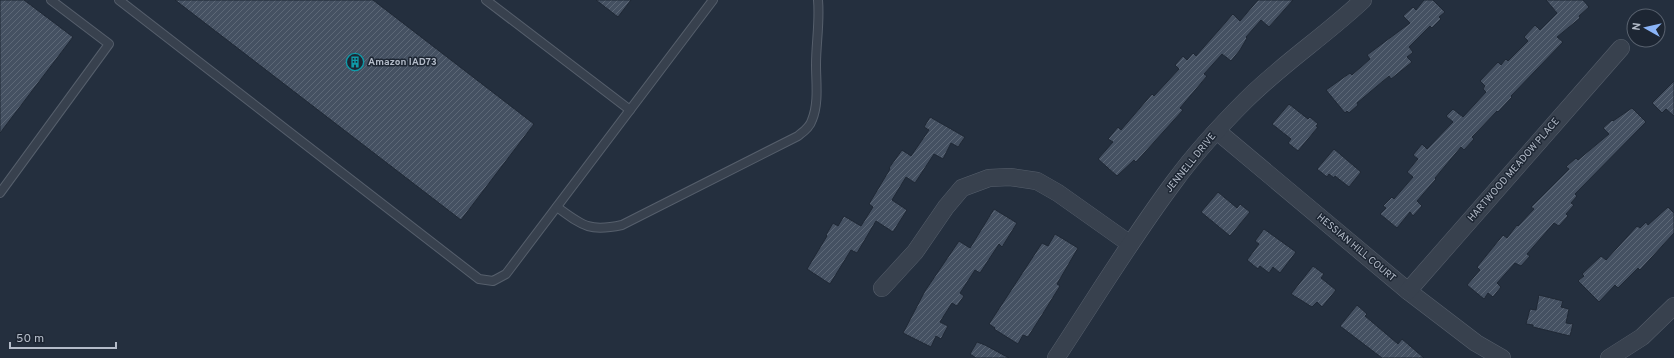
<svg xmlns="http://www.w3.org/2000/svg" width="1674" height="358" font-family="Overpass,sans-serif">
  <defs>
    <pattern id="building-hatch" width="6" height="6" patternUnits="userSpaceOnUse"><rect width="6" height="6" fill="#455162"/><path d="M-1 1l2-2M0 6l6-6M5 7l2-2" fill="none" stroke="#5d6877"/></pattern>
  </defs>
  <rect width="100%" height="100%" fill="#242f3e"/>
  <g fill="url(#building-hatch)" stroke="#1f2835">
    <path d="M0,0H24L73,37L0,133Z"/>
    <path d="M175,0H373L534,124L461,220Z"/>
    <path d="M596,0H631L618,17Z"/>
    <path d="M1258,0H1293L1269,27L1261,20L1246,37L1247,38L1240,50L1231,61L1222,54L1204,74L1207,76L1180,108L1183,110L1136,162L1134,160L1117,176L1098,159L1113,142L1108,139L1118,127L1121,130L1152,94L1154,96L1179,69L1175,65L1183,56L1187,60L1193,53L1196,56L1233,14L1240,21Z"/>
    <path d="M1424,0H1433L1445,12L1439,17L1441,19L1432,28L1430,26L1409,47L1413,52L1407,57L1412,62L1391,79L1389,76L1357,103L1358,105L1349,113L1347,111L1345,113L1326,90L1350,73L1352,75L1370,59L1367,55L1410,23L1403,16L1413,7L1416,10Z"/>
    <path d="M1546,0H1583L1589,7L1579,16L1580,18L1557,37L1563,42L1511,96L1512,97L1498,112L1497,111L1472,137L1474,139L1464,150L1461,147L1435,178L1436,179L1417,201L1422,206L1413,216L1410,212L1397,228L1380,214L1386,208L1383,206L1392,197L1394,199L1413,177L1407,172L1418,159L1413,155L1422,144L1427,149L1453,122L1446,116L1453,109L1463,117L1486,92L1483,89L1485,86L1480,81L1498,62L1501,65L1506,59L1508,61L1528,41L1524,37L1535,25L1540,30L1557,13Z"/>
    <path d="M1674,81V116L1666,109L1662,113L1652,103Z"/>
    <path d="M1289,104L1308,119L1310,117L1318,124L1316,126L1318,127L1298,151L1288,143L1291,139L1272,124Z"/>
    <path d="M1632,108L1646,122L1575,194L1577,196L1571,203L1574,205L1566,214L1568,216L1559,226L1554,223L1527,254L1530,256L1521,266L1515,263L1497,283L1501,287L1493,297L1488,293L1484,299L1467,285L1480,270L1477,267L1503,235L1507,238L1517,225L1518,226L1534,209L1531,207L1569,169L1566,167L1576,158L1578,160L1609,134L1603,128L1612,120L1613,121Z"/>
    <path d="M930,117L965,137L958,147L951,143L943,159L934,154L915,183L906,177L892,200L907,210L893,232L876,221L857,253L851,250L830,284L807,269L827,236L826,235L833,223L838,226L844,216L861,226L873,207L869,204L890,169L889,168L902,150L911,156L929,130L924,127Z"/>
    <path d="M1334,149L1361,172L1349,187L1335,176L1334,178L1329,174L1327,177L1317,169Z"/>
    <path d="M1218,192L1237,208L1240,204L1250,212L1230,236L1201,212Z"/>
    <path d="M1668,207L1674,213V233L1640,270L1638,268L1618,288L1615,285L1599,302L1578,281L1584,276L1582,274L1601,256L1606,260L1637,226L1640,228L1646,222L1648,225Z"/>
    <path d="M994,209L1017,223L1002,247L999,244L980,273L975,270L960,293L964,296L957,306L952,303L940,322L948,326L941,339L936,336L931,347L903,333L925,291L959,241L970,248Z"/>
    <path d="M1264,229L1296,252L1280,273L1273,267L1269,273L1260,266L1258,269L1247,260L1259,244L1255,241Z"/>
    <path d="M1055,234L1078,248L1057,284L1060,286L1042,315L1028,337L1023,335L1018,344L994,329L995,328L989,324L1042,243L1048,246Z"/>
    <path d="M1313,266L1324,274L1321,278L1336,290L1322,307L1317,302L1312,307L1291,294Z"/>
    <path d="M1539,295L1563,301L1561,307L1569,309L1566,323L1573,324L1570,336L1533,327V325L1526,324L1530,309L1536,310Z"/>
    <path d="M1357,305L1367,314L1365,316L1398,344L1402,339L1424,358H1382L1340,326Z"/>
    <path d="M977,342L985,345L1009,358H976L970,354Z"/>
  </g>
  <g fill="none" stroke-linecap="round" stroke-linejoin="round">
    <defs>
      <g id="lane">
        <path d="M119,0L479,279L493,281L506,274L713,0"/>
        <path d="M486,0L630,110"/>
        <path d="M0,193L109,44L51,0"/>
        <path d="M557,207C583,226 589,232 622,225L798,136C804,131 810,127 812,120C819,103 816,82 816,65C816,43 820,22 818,0"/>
      </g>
      <g id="street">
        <path d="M1217,131L1408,291L1476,343L1502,358"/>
        <path d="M882,288L915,252L946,207L962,188L989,178L1010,177L1037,181L1058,193L1130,244"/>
        <path d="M1408,291L1621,48"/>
        <path d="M1056,358C1095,299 1132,238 1174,182C1195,153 1221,125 1246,100C1282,64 1326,35 1363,0"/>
        <path d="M1609,358L1642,337L1674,306"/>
      </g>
    </defs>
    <use href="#lane" stroke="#565f6c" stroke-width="10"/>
    <use href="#street" stroke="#565f6c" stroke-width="18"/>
    <use href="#lane" stroke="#38414e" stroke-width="8"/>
    <use href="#street" stroke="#38414e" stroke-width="17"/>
  </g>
  <defs>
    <symbol id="building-ring" viewBox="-11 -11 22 22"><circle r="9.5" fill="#1d2633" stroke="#0f9aa8" stroke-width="1.5"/><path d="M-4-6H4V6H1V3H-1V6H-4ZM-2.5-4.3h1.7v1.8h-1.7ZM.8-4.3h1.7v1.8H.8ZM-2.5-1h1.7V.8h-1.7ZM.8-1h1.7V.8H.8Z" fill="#0f9aa8"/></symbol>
  </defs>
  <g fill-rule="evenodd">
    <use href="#building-ring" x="345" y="52" width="20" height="20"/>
  </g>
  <g text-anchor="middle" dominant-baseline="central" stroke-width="3" stroke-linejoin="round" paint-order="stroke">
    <g font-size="10" font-weight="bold" fill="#b4bcc9" stroke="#1d2633" text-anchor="start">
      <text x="368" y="62">Amazon IAD73</text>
    </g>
    <g font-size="10" fill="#b4bcc9" stroke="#1d2633">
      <text transform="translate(1191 163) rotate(-51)">JENNELL DRIVE</text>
      <text transform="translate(1514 170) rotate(-49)">HARTWOOD MEADOW PLACE</text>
      <text transform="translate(1356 248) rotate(40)">HESSIAN HILL COURT</text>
    </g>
  </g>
  <g transform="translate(1646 28) rotate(278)"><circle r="19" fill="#1d2633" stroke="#59626f"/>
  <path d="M0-3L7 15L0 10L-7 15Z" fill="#8ab4f8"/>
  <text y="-6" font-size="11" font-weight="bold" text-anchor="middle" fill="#b4bcc9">N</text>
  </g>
  <path d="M10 342v6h106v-6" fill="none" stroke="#b4bcc9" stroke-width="2"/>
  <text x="16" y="342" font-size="12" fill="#b4bcc9" stroke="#1d2633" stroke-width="3" paint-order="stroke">50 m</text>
</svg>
